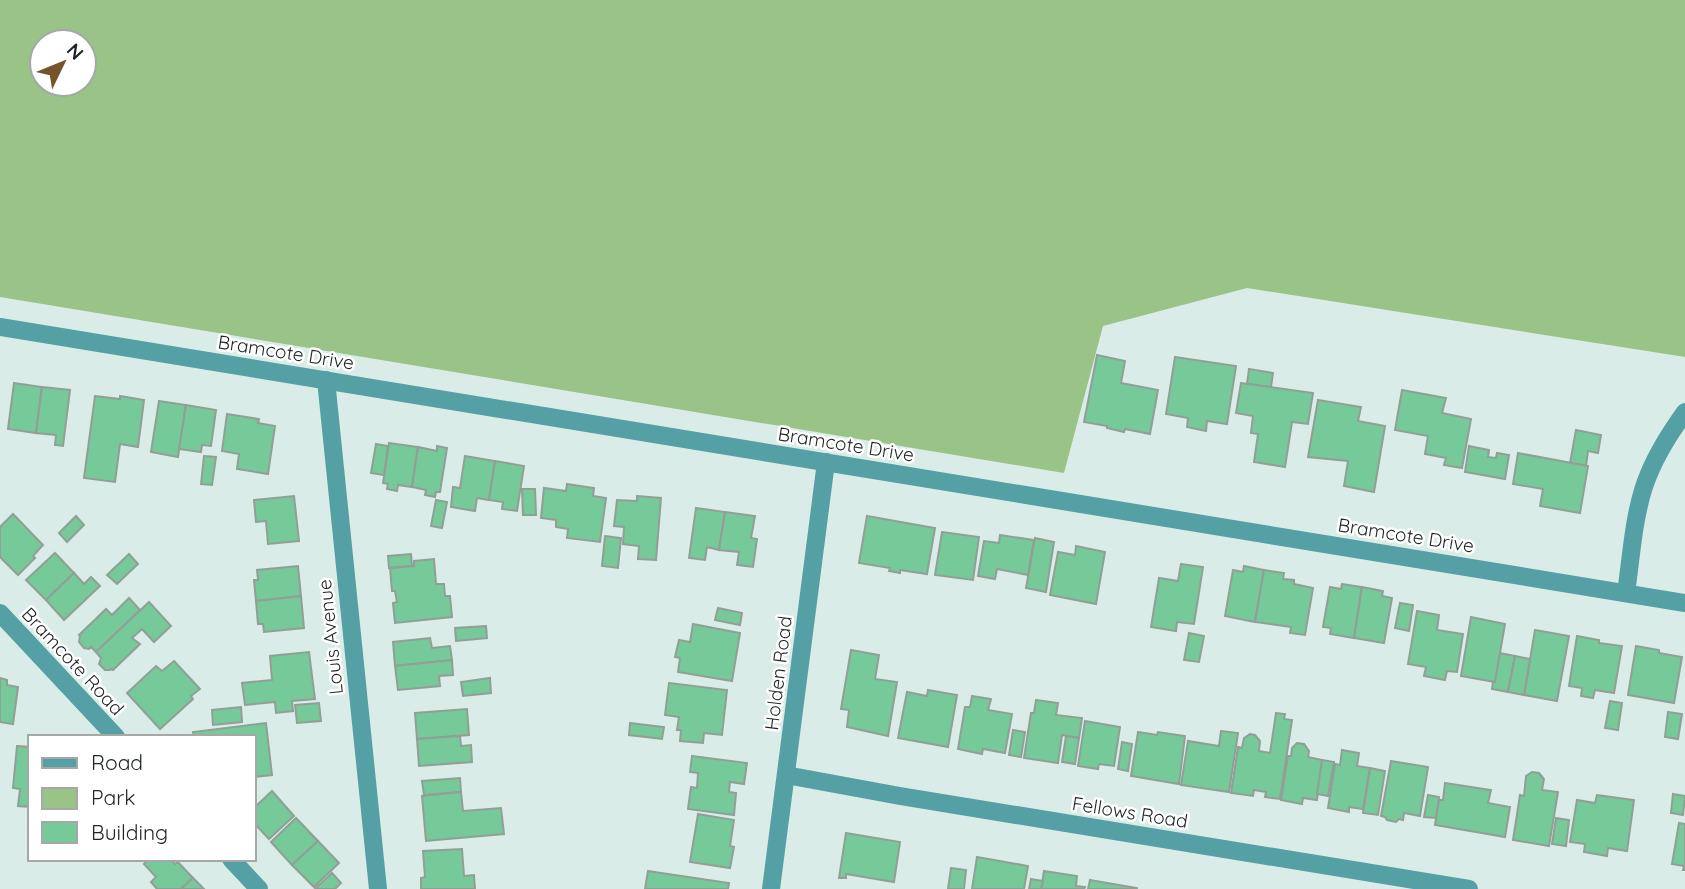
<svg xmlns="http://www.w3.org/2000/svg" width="1685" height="889" font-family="Quicksand,sans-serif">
  <rect width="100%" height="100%" fill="#daece8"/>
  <path fill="#9ac387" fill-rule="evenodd" d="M0,0H1685V357L1247,288L1103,326L1064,473L0,297ZM42,42H84V84H42Z"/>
  <g fill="#76c999" stroke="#919f96" stroke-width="2">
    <path d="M1097,355L1125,361L1121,383L1158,390L1150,434L1125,429L1124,432L1107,428V426L1084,422Z"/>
    <path d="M1175,357L1236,366L1227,424L1207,421L1206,431L1187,427L1188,418L1166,414Z"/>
    <path d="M1249,369L1273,373L1271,387L1247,384Z"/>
    <path d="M14,383L42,387L36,433L8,429Z"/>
    <path d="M1241,383L1313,393L1308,424L1292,422L1285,467L1254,462L1258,434L1251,433L1253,416L1236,413Z"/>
    <path d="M42,387L70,390L63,446L55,445L56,435L36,433Z"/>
    <path d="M1402,390L1446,398L1442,413L1471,419L1462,468L1444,465L1446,458L1425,454L1428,436L1395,430Z"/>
    <path d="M95,396L120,399V396L144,400L138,447L120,444L115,482L84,478Z"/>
    <path d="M1318,400L1361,407L1358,421L1385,426L1374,492L1344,486L1348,461L1308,457Z"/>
    <path d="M159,401L186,405L178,457L151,452Z"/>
    <path d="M186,405L216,410L211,446L202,445L201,452L179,449Z"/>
    <path d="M227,414L259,419L258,423L275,426L268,474L237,469L239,454L222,451Z"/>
    <path d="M1576,430L1601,435L1598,453L1588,451L1586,466L1570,463Z"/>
    <path d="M389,443L418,447L412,487L398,485L397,491L387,489L388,484L383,483Z"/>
    <path d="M376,444L388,446L384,475L371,473Z"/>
    <path d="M437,446L447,448L440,492H436L435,497L425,495L426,490L412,487L418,447L437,451Z"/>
    <path d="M1469,446L1489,450L1488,457L1496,458L1497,453L1509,455L1505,479L1465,472Z"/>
    <path d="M1518,453L1588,466L1580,513L1540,506L1543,489L1513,484Z"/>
    <path d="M204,456L216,457L212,485L201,484Z"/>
    <path d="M465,456L495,461L489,500L477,498L475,511L451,507L453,487L460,488Z"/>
    <path d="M495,461L524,466L517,511L502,509L503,502L489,500Z"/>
    <path d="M567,484L594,488L593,496L606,498L600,542L567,538L568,529L556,527V520L541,518L544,488L566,491Z"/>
    <path d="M522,489H535L536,515H523Z"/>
    <path d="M294,496L299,541L268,544L266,521L256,522L254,500Z"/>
    <path d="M637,496L661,498L656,560L638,559L639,546L623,544L624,527L614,526L617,500L637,501Z"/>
    <path d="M436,500L447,502L442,528L431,526Z"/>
    <path d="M696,508L725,512L719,550L707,547L705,560L689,558Z"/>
    <path d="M725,512L755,516L751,538L757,539L753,567L737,565L739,552L719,550Z"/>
    <path d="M13,514L43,545L33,556L35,558L18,575L0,557V527Z"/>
    <path d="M76,516L84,525L67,542L59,533Z"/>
    <path d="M867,516L935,528L927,574L900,570V573L889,571L890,568L859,563Z"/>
    <path d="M942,532L979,537L973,580L935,575Z"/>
    <path d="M1000,535L1034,540L1028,575L997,569L995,579L978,576L984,541L999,543Z"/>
    <path d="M605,536L621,538L618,568L602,566Z"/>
    <path d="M1035,538L1054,542L1046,592L1026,588Z"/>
    <path d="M1076,546L1105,552L1096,604L1050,595L1058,552L1075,555Z"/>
    <path d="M55,553L74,573L46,600L26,580Z"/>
    <path d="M129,554L138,564L117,584L107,575Z"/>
    <path d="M411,554L412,566L389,568L388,556Z"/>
    <path d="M434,559L436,584H444L445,596H450L452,617L395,623L393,603L397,602L395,591H392L390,568L414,566V561Z"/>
    <path d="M1181,564L1203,567L1194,624L1177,622L1176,631L1151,627L1159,578L1178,581Z"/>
    <path d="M298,566L301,596L256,601L254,580H258L257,570Z"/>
    <path d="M1244,566L1264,570L1255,622L1225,616L1233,570L1243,572Z"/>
    <path d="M1264,570L1284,573L1283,579L1294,580V584L1313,588L1305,635L1290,633L1291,627L1255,622Z"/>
    <path d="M74,573L84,584L91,577L100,586L64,620L46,600Z"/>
    <path d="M1342,584L1362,587L1354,638L1330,634L1331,628L1323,627L1330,587L1341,589Z"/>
    <path d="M1362,587L1383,591L1382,596L1392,598L1384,643L1354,638Z"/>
    <path d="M301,596L304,628L264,632L263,624H258L256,601Z"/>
    <path d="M129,598L140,610L96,652L91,647L89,649L84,648L79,642L80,636L79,635L106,609L112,615Z"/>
    <path d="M149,602L171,626L154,642L142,629L132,638L140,644L113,670L111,669L110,670H105L99,664L101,658L96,652Z"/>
    <path d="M1400,603L1413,605L1409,631L1395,628Z"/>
    <path d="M718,608L742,613L740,625L715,620Z"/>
    <path d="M1417,611L1439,615L1437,630L1463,634L1457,672L1447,671L1445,680L1424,676L1426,667L1408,664Z"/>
    <path d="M1471,617L1505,624L1495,682L1461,676Z"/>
    <path d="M693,624L740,633L732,681L678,672L680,658L675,657L679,640L690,642Z"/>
    <path d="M486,626L487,638L456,641L455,628Z"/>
    <path d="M1535,630L1569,636L1557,701L1524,695Z"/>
    <path d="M1189,633L1204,636L1199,662L1184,660Z"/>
    <path d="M1577,636L1599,640V643L1622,646L1614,693L1595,690L1593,698L1581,696L1582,688L1569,686Z"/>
    <path d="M430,638L432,648L450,646L452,660L395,666L393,642Z"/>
    <path d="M1636,646L1659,650V653L1682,657L1674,703L1628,695Z"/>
    <path d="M851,650L879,655L875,679L897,682L888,736L847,727L849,710L841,709Z"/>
    <path d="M309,652L315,699L292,701L293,711L276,713L275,702L245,705L242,683L272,680L270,656Z"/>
    <path d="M1500,653L1515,656L1508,692L1492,689L1493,682H1495Z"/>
    <path d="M1515,656L1530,659L1524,695L1508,692Z"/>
    <path d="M452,660L453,675L439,676L440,686L398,690L395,666Z"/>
    <path d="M174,661L200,689L191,696L193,699L160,729L127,693L156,666L162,671Z"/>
    <path d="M0,678L7,680V685L18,687L13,724L0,722Z"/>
    <path d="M490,678L491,693L463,696L461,682Z"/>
    <path d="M669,683L727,690L722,735L704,733L703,743L680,741L681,730H677L679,717L665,715Z"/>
    <path d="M928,690L957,695L948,747L898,738L907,692L927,696Z"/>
    <path d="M972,696L991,699L988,710L1012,714L1005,753L983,749L982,754L958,749L965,707H970Z"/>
    <path d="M1036,700L1058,703L1056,715L1082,718L1079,738L1062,735L1058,763L1024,758L1031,713H1034Z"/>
    <path d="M1610,701L1622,703L1618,730L1605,728Z"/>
    <path d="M319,703L321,721L297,723L295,705Z"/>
    <path d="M241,707L242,722L213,725L212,710Z"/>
    <path d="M467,709L469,735L417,739L415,713Z"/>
    <path d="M1668,712L1682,714L1678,739L1665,737Z"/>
    <path d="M1276,713L1285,714L1284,719L1292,720L1280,799L1265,797L1266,792L1254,790L1253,796L1231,793L1238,747L1242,748L1244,738L1250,734L1255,735L1260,741L1259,751L1270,753Z"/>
    <path d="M1085,721L1120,727L1114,766L1099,764L1098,769L1078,766Z"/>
    <path d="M266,723L272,775L254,777V737H194L193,732Z"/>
    <path d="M630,723L664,727L662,739L629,735Z"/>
    <path d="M1013,730L1025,732L1021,757L1009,755Z"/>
    <path d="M1221,731L1238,733L1229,792L1181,785L1188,741L1219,746Z"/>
    <path d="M1138,732L1157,735L1158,732L1185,736L1179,784L1131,776Z"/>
    <path d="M460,736L461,746L471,745L472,762L419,766L417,739Z"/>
    <path d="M1066,736L1079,738L1075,764L1062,762Z"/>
    <path d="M1122,742L1132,744L1128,771L1118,769Z"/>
    <path d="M1297,743L1304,744L1309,751L1308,757L1322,760L1317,800L1303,798L1302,804L1281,800L1288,756H1291L1292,748Z"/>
    <path d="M17,746L30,747V807L18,806L20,789L13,788Z"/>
    <path d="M1342,750L1359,753L1357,766L1370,768L1363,809L1349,807V812L1328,808L1335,764L1340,765Z"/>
    <path d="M692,756L747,763L744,784L730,782L729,792L736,793L734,815L688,809L691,787L697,788L698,773L690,772Z"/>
    <path d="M1322,760L1334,762L1328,796L1317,794Z"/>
    <path d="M1391,761L1428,767L1420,816L1404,813L1403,820L1399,819L1396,822L1387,820L1385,817L1381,816Z"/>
    <path d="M1370,768L1385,771L1378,815L1363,813Z"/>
    <path d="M1532,772L1539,773L1544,779L1542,790L1558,792L1549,846L1513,840L1520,795L1524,796L1526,776Z"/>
    <path d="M460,778L461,792L424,795L422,781Z"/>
    <path d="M1445,783L1491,790L1488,803L1510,807L1505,837L1435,825L1439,800H1443Z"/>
    <path d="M272,791L294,816L269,839L254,823V808Z"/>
    <path d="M461,792L463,811L501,808L504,834L426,841L422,796Z"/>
    <path d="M1673,794L1685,796L1683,815L1671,813Z"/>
    <path d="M1428,795L1439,797L1436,818L1424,817Z"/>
    <path d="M1597,795L1634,800L1627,851L1608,848L1607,856L1584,852L1585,844L1570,842L1577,800L1595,803Z"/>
    <path d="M698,814L734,820L730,846L734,847L730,868L690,862Z"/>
    <path d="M296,818L318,841L292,865L271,842Z"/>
    <path d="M1556,818L1569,820L1566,846L1552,844Z"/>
    <path d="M1679,823L1685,824V870H1683L1684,866L1672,864Z"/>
    <path d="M846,833L900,842L894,882L846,874V878H839Z"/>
    <path d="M318,841L339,863L314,887L292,865Z"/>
    <path d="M462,849L464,876L474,875L475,889H421V878L425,877L423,851Z"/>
    <path d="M977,857L1028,866L1024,889H972Z"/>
    <path d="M148,859H170L175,864L178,862L193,878L181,889H157L151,882L156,877L144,864Z"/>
    <path d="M951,868L966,870L964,889H948Z"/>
    <path d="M648,871L729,883L728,889H645Z"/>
    <path d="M1044,871L1077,876L1076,886L1085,887L1084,889H1041Z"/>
    <path d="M332,873L341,883L335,889H315Z"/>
    <path d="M193,878L204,889H181Z"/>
    <path d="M1031,879L1043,881L1041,889H1029Z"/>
    <path d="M1090,880L1137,888V889H1088Z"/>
  </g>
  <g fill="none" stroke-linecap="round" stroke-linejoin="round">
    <g stroke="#54a0a5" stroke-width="18">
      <path d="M0,327L1685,603"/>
      <path d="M326,380L378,889"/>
      <path d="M1626,593C1631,559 1633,523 1643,490C1652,461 1668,436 1685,412"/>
      <path d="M0,613L116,737"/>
      <path d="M786,775L900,796L1469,889"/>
      <path d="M231,859L259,889"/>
      <path d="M771,889L826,462"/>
    </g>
  </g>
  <g text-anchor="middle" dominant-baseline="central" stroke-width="5" stroke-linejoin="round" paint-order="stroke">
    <g font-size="19" fill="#1f2524" stroke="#fff">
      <text transform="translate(286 352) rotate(9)">Bramcote Drive</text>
      <text transform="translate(846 444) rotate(9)">Bramcote Drive</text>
      <text transform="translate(1406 535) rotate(9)">Bramcote Drive</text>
      <text transform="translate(330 637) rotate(-96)">Louis Avenue</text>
      <text transform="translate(73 661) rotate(47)">Bramcote Road</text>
      <text transform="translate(778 673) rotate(-83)">Holden Road</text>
      <text transform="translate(1130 812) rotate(9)">Fellows Road</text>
    </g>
  </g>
  <rect x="28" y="735" width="228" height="126" fill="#ffffff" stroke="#a5a8a7" stroke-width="2"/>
  <rect x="42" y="758" width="35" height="10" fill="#54a0a5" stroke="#a5a8a7" stroke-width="2"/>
  <text x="91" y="770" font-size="21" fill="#1f2524">Road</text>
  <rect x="42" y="788" width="35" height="21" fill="#9ac387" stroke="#a5a8a7" stroke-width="2"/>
  <text x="91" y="805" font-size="21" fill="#1f2524">Park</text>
  <rect x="42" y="822" width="35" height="21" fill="#76c999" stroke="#a5a8a7" stroke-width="2"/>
  <text x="91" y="840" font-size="21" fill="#1f2524">Building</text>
  <g transform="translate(63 63) rotate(47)"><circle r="33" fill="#ffffff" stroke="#a5a8a7" stroke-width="2"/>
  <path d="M0-5L12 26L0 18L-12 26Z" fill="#75542b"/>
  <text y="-10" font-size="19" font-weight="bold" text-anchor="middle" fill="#1f2524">N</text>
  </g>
</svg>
